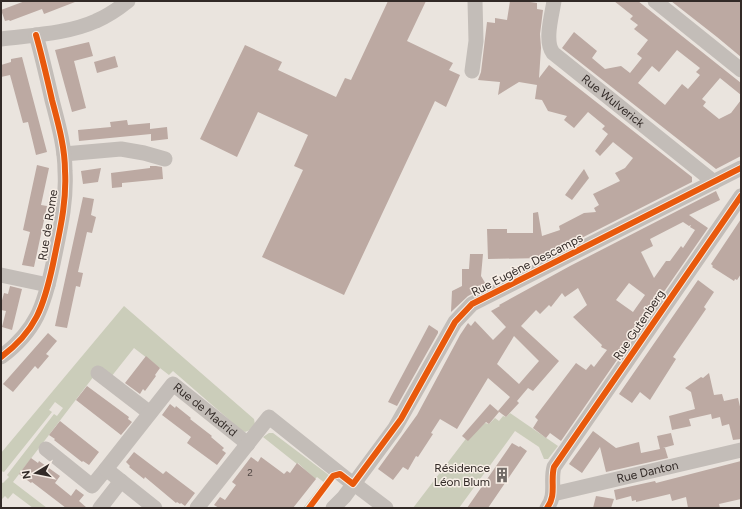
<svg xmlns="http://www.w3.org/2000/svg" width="742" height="509" font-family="Figtree,sans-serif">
  <rect width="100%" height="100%" fill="#eae4de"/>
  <g fill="#cbcdba">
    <path d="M124,306L254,419L255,425L250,430L245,432L241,430L173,371L169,375L134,348L111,377L94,376L13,482L47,508H33L13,493L8,499L5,496L2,499L1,498V482L3,483L9,477L7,475L54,414L57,416L63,408L55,402L49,410L52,412L4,472L1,471V453Z"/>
    <path d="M510,413L558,446L548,459H544L539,447L515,431L459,508H413L468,436L479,429L485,423L489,424L495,418L499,421L503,416L506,417Z"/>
    <path d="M269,433H273L330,476L325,483L317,477L315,479L298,463L297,464L263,437Z"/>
    <path d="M321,485L323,487L307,508H303Z"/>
  </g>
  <g fill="#bca9a2" fill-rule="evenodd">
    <path d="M25,1H75V2L44,14L42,9L10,21L9,20L5,21L1,10Z"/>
    <path d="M388,1H426L407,41L453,63L449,70L460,75L446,107L435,101L344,295L262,257L303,170L294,166L308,135L258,112L237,157L200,139L245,45L282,62L278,70L336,97L345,78L351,80Z"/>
    <path d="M510,1H530V2L537,3V9L543,10L540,34L541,48L539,78L549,65L692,177V182L542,258L488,259L487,229H507V233H533V213L538,212L542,236L560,230L559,226L584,213L596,212L594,208L599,205L593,194L620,181L615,173L625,168L633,158L613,142L600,156L595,151L608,134L602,129L605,126L588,112L574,128L564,120L567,116L548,111L542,100L535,99L537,85L519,82L498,95L500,82L478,80L481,72L487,22L495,23V18L507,20Z"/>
    <path d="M614,1H638L741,83V95L720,78L702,99L706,102L703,106L719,119L731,113L741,100V156L716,169L562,48L574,32L597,51L592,58L605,69L621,66L630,73L642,58L637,54L648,40L634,29L638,25L630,19L633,16ZM677,50L700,68L696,72L700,75L688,89L682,84L665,105L638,83L652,66L659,72Z"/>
    <path d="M671,1H741V57L717,37Z"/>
    <path d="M89,42L93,56L74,61L86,108L72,112L55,50Z"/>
    <path d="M115,56L118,67L97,73L94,62Z"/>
    <path d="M22,57L47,152L36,155L28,122L23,123L10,75L1,77V65L11,62V59Z"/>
    <path d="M127,120L128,125L150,123V129L167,127L168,139L151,141V134L79,141L78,130L111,127L110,122Z"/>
    <path d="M37,165L49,168L41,205L47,206L34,267L22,265L30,232L23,230Z"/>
    <path d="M150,166H156L162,167L163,179L122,183V187L112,188L111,173L150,168Z"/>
    <path d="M101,168L98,182L83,184L81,171Z"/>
    <path d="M584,169L589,178L572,200L565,195Z"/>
    <path d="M716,191L720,200L689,215L708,228L561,441L550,433L546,438L533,428L538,420L535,417L576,363L586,370L591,364L594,367L607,350L601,347L602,345L573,317L587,305L578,288L565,297L562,293L551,307L549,305L540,314L536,310L521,326L559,361L533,391L528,388L517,401L519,403L506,417L498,411L499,412L489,424L486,422L468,441L462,436L490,404L498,411L510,397L488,378L457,429L440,419L431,433L433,434L418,457L416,456L408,470L403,467L393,480L378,469L417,415L460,335L468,323L471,326L475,321L493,340L506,327L491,311L500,306L499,305L570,266ZM683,222L689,226L691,225L690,227L695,230L683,248L681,246L670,261H666L654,278L641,252L653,246L650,239ZM629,283L645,295L633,312L616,300ZM514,336L539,361L519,384L497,364Z"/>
    <path d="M83,197L94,199L91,215L96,217L92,233L87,232L78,272L83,273L80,287L76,286L67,328L55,326Z"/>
    <path d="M741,219V274L737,280L735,279L734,281L712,267L713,266L711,264Z"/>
    <path d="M470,254H483L481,276L487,286L468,296L451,312L452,291L462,286V269H469Z"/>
    <path d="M698,280L714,292L704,307L706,309L673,357L676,359L650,400L640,392L632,403L619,394Z"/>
    <path d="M10,286L22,289L12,330L2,327L6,311L1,310V304L4,293L8,294Z"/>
    <path d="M429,325L438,331V333L397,406L388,402Z"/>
    <path d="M48,333L57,341L46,354L49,356L38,369L35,366L13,392L3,384Z"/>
    <path d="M146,356L160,368L155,375L156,376L145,391L143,389L140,394L125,383Z"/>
    <path d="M709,373L714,395L722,394L724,401L738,398L741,411V439L733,440L729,424L722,426L720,417L712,419L711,414L689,419L691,426L672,430L669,416L695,409L691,392L685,388L701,377L703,378Z"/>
    <path d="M87,386L129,417L128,419L132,422L121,435L76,400Z"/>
    <path d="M170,404L175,408L176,406L191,418L190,419L212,436L211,437L224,448L222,450L226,453L217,465L187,443L191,437L162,415Z"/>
    <path d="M60,421L99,452L89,465L83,461L82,462L54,440L55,439L49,435Z"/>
    <path d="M593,431L616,448L639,442L641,453L660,449L657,436L671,433L674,445L663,448H665L668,458L606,472L600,447L582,473L569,464Z"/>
    <path d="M512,443L519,447L520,446L527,451L488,508H467Z"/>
    <path d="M134,452L163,474L166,471L195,493L185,506L181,503L180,504L177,502L176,503L145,477L144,479L129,467L130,466L126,462Z"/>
    <path d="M251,457L258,462L261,457L284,474L287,471L290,473L297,463L316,479L293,508H219L214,505L220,497L225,500L236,485L232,482Z"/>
    <path d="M31,458L38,463L39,461L60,476L55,483L71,496L76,489L84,495L79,501L87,508H66L32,482L31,483L19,474Z"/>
    <path d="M741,461V499L719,504L720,508H688L686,497L672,501L670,494L636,502V500L632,501L631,496L616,500L614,490L655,481L656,483Z"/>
    <path d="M596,496L614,499L611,508H593Z"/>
  </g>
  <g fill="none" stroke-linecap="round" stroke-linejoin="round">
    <g stroke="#c3bdb8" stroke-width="15">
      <path id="s1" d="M554,1C552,15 544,41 553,53L714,182"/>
      <path d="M655,1L741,70"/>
      <path d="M1,39C32,35 67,34 96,21C108,16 118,9 128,1"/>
      <path d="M472,71L476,41L475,1"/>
      <path d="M64,154L121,149L144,153L165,159"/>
      <path d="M1,275L48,285"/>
      <path d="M1,357C36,331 44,306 53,264C59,234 67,203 65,171C65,147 58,123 52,100C47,78 42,56 36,35"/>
      <path d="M98,373L150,413"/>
      <path d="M46,449L92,486L106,469"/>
      <path id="s2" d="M553,494L741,450"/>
      <path d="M100,508L121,481"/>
      <path id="s3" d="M155,508L106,469L173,384L248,444"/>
      <path d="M197,508L269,417L353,484L357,486L386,508"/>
      <path d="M333,508L344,497L395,428L455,322L472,304L741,168"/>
      <path d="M547,508C557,495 550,481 554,467L741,196"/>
    </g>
    <defs>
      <g id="cycleway">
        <path d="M1,357C36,331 44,306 53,264C59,234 67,203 65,171C65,147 58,123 52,100C47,78 42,56 36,35"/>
        <path d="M309,508L333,476L340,474L353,484L401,419L455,322L472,304L741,168"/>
        <path d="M547,508C557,495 550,481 554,467L741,196"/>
      </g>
    </defs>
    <use href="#cycleway" stroke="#f7eee6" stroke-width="8"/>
    <use href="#cycleway" stroke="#e8590c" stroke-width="6"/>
  </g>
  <defs>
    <symbol id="building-bare" viewBox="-9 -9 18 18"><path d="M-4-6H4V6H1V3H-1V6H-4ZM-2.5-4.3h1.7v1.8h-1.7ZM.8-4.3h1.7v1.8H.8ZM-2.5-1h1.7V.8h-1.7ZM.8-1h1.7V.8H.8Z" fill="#726b67" stroke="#f7eee6" stroke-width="2.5" paint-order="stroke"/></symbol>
  </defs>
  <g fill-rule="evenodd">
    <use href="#building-bare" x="491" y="464" width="22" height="22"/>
  </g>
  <g text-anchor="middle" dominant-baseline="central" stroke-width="3" stroke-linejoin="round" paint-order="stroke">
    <g font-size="10" fill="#544a46">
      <text x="250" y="472">2</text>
    </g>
    <g font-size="12" fill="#322a27" stroke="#f7eee6">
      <text stroke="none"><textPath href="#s1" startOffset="130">Rue Wulverick</textPath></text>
      <text transform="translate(48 225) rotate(-81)">Rue de Rome</text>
      <text transform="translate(527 265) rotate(-27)">Rue Eugène Descamps</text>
      <text transform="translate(639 325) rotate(-56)">Rue Gutenberg</text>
      <text stroke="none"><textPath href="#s3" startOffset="212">Rue de Madrid</textPath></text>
      <text stroke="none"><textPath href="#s2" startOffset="97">Rue Danton</textPath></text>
    </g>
    <g font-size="12" fill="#322a27" stroke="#f7eee6" text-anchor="end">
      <text x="490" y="468">Résidence<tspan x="490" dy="14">Léon Blum</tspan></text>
    </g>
  </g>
  <rect width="742" height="509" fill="none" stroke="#322a27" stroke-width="4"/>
  <g transform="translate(36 473) rotate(260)" stroke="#f7eee6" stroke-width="3" paint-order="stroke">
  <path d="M0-3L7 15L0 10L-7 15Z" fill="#322a27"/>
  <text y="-6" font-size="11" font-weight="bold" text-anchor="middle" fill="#322a27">N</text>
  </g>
</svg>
